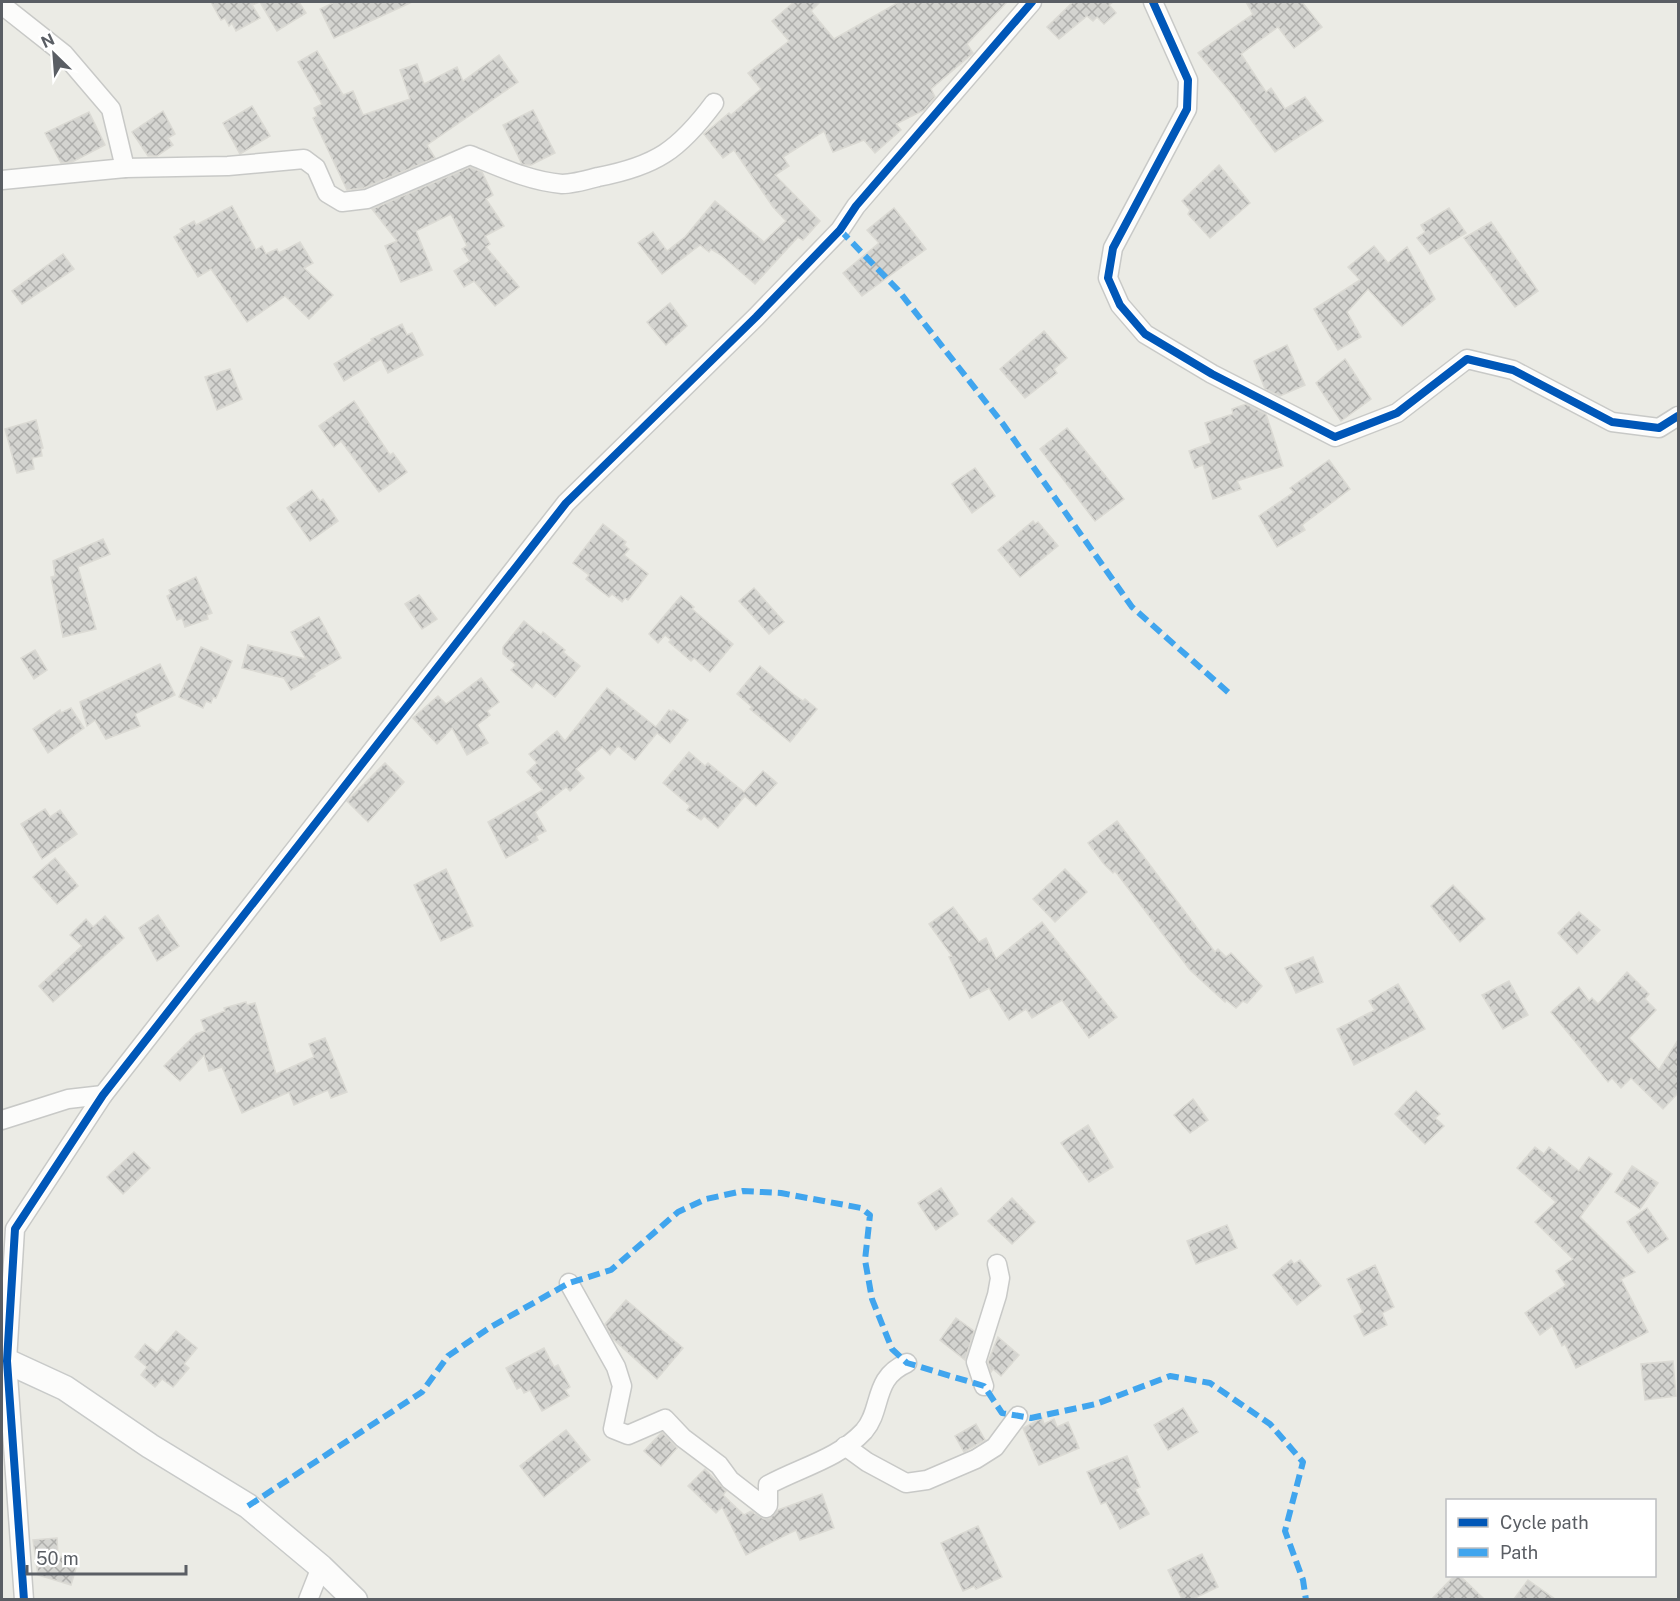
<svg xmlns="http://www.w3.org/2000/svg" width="1680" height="1601" font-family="'Public Sans',sans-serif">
  <defs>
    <pattern id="building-cross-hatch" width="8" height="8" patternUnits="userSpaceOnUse" patternTransform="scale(1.5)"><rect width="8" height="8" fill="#d4d4d0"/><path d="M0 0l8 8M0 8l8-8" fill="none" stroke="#afafac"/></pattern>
  </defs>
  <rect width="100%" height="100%" fill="#ebebe5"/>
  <g fill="url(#building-cross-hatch)" stroke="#dbdad4" stroke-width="1.5">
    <path d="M211,2H299L306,13L277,31L260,2L252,5L260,18L236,31L232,23L229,26L225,18L221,20Z"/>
    <path d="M335,2H412L334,38L320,9Z"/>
    <path d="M794,2H820L811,11L834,39L899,2H1007L967,44L973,53L931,89L935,97L924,110L896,124L901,130L875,153L864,140L833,152L824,131L783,157L789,166L775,175L820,221L803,240L798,237L755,284L721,255L711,249L709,252L700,245L662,274L638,243L653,232L667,251L685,237L715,201L764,242L786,221L773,207L734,150L723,158L704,134L729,113L731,115L761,89L748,73L789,41L772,21Z"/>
    <path d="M1073,2H1113L1109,5L1116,13L1104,24L1097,17L1093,21L1087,16L1059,39L1047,27Z"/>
    <path d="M1246,2H1302L1322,27L1294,48L1278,27L1241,54L1266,92L1271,88L1285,109L1305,97L1323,121L1275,152L1232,94L1198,53L1253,14Z"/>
    <path d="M317,51L343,95L353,91L363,115L410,99L400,70L417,64L424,84L457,67L463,81L499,55L518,82L427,145L435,158L364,188L347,190L313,118L317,116L314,108L322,104L298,62Z"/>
    <path d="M252,106L270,136L240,154L223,123Z"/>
    <path d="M533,110L555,153L531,165H526L522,164L503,125Z"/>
    <path d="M163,111L175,134L168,138L173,145L157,156H148L132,132Z"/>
    <path d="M89,112L105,145L72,162L61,163L45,133Z"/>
    <path d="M1219,165L1250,203L1210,238L1188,214L1190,210L1182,201Z"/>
    <path d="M470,167L482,172L493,195L486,199L504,226L485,236L490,244L486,247L519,287L495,306L474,281L464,287L454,271L470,261L462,249L467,246L451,214L416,231L432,270L401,282L385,246L397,241L372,209Z"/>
    <path d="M232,206L256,250L262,246L266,254L277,249L279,253L300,242L313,263L304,268L333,295L309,319L285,296L247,322L211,269L198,277L174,237L182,232L180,229L194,221L196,225Z"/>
    <path d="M894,208L926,249L862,296L843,273L879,243L867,230Z"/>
    <path d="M1449,208L1466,233L1430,254L1417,238L1425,232L1421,225Z"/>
    <path d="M1491,222L1538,291L1515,307L1464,238Z"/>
    <path d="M1374,246L1388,263L1407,247L1435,299L1402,326L1368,289L1347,312L1361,337L1338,350L1314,309L1360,280L1348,267Z"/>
    <path d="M63,254L74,269L22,304L12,291Z"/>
    <path d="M670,303L687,326L666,345L647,322Z"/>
    <path d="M402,324L407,335L412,333L423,355L388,373L381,359L344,381L334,364L372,341L371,339Z"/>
    <path d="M1044,331L1067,358L1054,369L1057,373L1025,398L1000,369Z"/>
    <path d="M1287,345L1305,385L1280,396L1265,389L1254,361Z"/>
    <path d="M1345,359L1371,399L1341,421L1316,383Z"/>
    <path d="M230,369L242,399L217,410L205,377Z"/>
    <path d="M354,401L390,455L393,453L407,472L379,492L341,441L334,447L319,426Z"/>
    <path d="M1246,404L1266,414L1283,466L1237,481L1241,489L1213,499L1203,465L1195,468L1189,451L1211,443L1205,423L1233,414L1232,409Z"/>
    <path d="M36,420L43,448L41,449L42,456L32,458L34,469L17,473L5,429Z"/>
    <path d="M1067,428L1124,499L1095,521L1040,449Z"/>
    <path d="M1329,460L1350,489L1302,525L1305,530L1277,547L1259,516L1294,492L1290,488Z"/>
    <path d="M975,468L995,496L972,513L952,484Z"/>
    <path d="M312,490L320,501L323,499L338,521L310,541L287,508Z"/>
    <path d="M1033,521L1035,524L1038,522L1058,546L1020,577L998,550Z"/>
    <path d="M603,524L626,542L624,545L629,549L624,555L648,574L628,600L625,598L622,602L612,594L609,597L586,579L589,575L573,563Z"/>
    <path d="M103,539L110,554L78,567L96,629L63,637L51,577L55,576L53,561Z"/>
    <path d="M196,577L212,613L207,615L208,619L185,627L182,618L177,620L167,596L171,594L169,590Z"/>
    <path d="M754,588L784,622L769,634L739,601Z"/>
    <path d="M419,595L437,619L422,629L405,604Z"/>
    <path d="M681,596L694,607L692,609L733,644L710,672L694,658L691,661L669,642L671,640L665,635L658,643L649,634Z"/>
    <path d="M319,617L341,658L313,674L315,676L291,690L284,678L242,668L248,645L306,659L291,632Z"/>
    <path d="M524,621L541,635L543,632L565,650L563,652L580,666L555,697L536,682L532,688L511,670L516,665L503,654V647Z"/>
    <path d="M201,647L232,661L216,698L213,697L211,703L206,701L203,708L179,697Z"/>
    <path d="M35,650L47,670L34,679L21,658Z"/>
    <path d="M160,664L175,695L135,714L140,726L106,739L95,720L87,726L80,702Z"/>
    <path d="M760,666L793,694L803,701L805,699L817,709L790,742L750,709L752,707L737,694Z"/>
    <path d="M481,678L499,702L487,711L490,715L477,725L488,743L467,755L452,728L437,744L413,718L438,696L446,704Z"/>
    <path d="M607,688L656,727L669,710L672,712L673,710L688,720L670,743L657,733L635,760L618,746L610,755L602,747L576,769L584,778L570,791L566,787L535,812L546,831L536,836L538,840L506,858L488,822L543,790L527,772L537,763L529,754L557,731L565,741Z"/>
    <path d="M71,708L84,728L48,753L33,729L60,710L61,713Z"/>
    <path d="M689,752L705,766L708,763L744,792L763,771L777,783L756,806L745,796L718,828L704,816L701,820L687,810L690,806L663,783Z"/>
    <path d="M385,763L404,782L368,822L347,801Z"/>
    <path d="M45,809L50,817L60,810L77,834L42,859L21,824Z"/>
    <path d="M1117,821L1215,952L1218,949L1226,957L1231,953L1262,986L1247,1003L1243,1001L1236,1008L1226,1000L1225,1002L1190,970L1115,871L1113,873L1104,864L1088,843Z"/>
    <path d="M55,858L78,886L57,904L33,877Z"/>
    <path d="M446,869L473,926L441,941L414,885Z"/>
    <path d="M1065,869L1087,892L1055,922L1033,899Z"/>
    <path d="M1453,885L1485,919L1460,942L1431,906Z"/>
    <path d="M953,907L979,942L986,938L996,959L1042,922L1117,1017L1089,1038L1062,1000L1032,1018L1026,1009L1009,1020L989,988L970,998L949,957L952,956L929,924Z"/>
    <path d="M1579,912L1600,930L1577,954L1558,933Z"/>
    <path d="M158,915L179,946L157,961L139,928Z"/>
    <path d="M105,916L124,938L53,1002L39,986L82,946L70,935L86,919L93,927Z"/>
    <path d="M1313,957L1323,982L1296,993L1285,968Z"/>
    <path d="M1627,972L1649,994L1645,999L1656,1010L1629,1038L1659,1070L1678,1040V1093L1663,1109L1631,1078L1621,1088L1612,1078L1608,1082L1551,1012L1579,987L1589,1001L1592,998L1598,1004Z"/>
    <path d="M1509,981L1528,1015L1503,1029L1482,995Z"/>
    <path d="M1398,984L1425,1029L1354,1065L1337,1029L1375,1010L1369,1001Z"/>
    <path d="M246,1002L247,1005L255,1003L276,1074L314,1057L309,1044L325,1038L347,1092L331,1098L328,1090L294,1105L289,1092L242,1113L222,1067L209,1071L204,1055L180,1081L164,1066L196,1034L205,1031L201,1020L225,1011L224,1008Z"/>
    <path d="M1416,1091L1440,1114L1435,1118L1444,1126L1425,1144L1395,1114Z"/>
    <path d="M1193,1099L1208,1120L1190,1133L1174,1115Z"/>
    <path d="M1088,1125L1113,1167L1089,1182L1061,1143Z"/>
    <path d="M1535,1147L1544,1154L1549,1147L1579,1171L1589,1157L1612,1174L1580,1217L1635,1272L1621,1279L1648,1332L1576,1368L1565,1344L1562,1346L1552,1326L1540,1335L1525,1313L1566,1285L1556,1271L1573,1259L1535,1222L1556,1202L1517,1168Z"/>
    <path d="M134,1152L150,1168L123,1194L107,1177Z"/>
    <path d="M1632,1166L1658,1183L1640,1209L1615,1192Z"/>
    <path d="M941,1188L958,1214L936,1230L918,1203Z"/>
    <path d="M1012,1198L1035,1222L1012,1244L988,1221Z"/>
    <path d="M1647,1208L1668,1239L1648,1253L1627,1222Z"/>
    <path d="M1227,1225L1237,1248L1196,1264L1187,1241Z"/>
    <path d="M1291,1260L1294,1264L1300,1260L1321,1286L1297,1305L1273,1275Z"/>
    <path d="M1375,1265L1394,1307L1382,1313L1387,1325L1364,1336L1354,1316L1363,1312L1347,1279Z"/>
    <path d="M626,1300L683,1348L657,1379L612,1338L605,1324Z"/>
    <path d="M956,1318L974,1331L965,1360L940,1340Z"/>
    <path d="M176,1331L197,1348L184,1364L189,1368L173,1387L162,1379L155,1387L141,1375L147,1367L135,1357L145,1344L157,1353Z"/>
    <path d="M998,1337L1019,1355L1001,1376L993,1369L991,1372L988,1362Z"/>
    <path d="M544,1348L554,1367L558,1365L570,1387L565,1390L569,1396L542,1411L530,1390L524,1393L521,1387L517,1389L506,1368Z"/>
    <path d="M1673,1361L1676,1396L1645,1400L1641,1364Z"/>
    <path d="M1183,1408L1198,1432L1168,1450L1154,1425Z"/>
    <path d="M1042,1418L1044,1424L1054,1419L1057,1427L1068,1422L1079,1448L1039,1465L1023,1428Z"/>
    <path d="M976,1424L985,1440L964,1452L955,1436Z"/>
    <path d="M566,1430L590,1460L544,1497L520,1466Z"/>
    <path d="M662,1432L677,1448L661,1466L644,1451Z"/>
    <path d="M1127,1456L1140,1487L1135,1489L1149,1514L1120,1529L1106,1502L1101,1504L1087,1472Z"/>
    <path d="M705,1469L726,1491L723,1495L744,1515L751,1511L764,1519L770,1518L778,1510L822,1494L834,1528L800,1540L796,1530L746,1555L722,1507L716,1513L688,1486Z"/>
    <path d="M978,1526L1002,1577L976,1589L974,1586L963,1591L941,1543Z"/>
    <path d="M57,1538L58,1556L78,1561L71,1585L38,1575L33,1540Z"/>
    <path d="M1202,1554L1218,1587L1193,1599H1182L1168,1570Z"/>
    <path d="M1455,1575H1459L1484,1599H1432Z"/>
    <path d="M1528,1580L1555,1599H1514Z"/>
  </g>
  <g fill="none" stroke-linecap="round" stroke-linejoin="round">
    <defs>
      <g id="street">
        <path d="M1153,2L1188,80L1187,109L1113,248L1108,278L1120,305L1145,334L1212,374L1335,437L1397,413L1467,359L1513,370L1612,422L1659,428L1678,416"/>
        <path d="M2,5L64,54L111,109L125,168"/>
        <path d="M2,180L125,168L228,166L304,159L316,168L327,193L342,202L367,199L470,155C500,167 529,181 562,184C573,184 587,180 598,177C656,166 679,150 714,103"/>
        <path d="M2,1120L68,1099L103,1095"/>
        <path d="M569,1283L616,1367L622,1386L613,1429L628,1435L665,1419L683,1438L719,1465L730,1480L766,1508L768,1505V1485C801,1467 838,1459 864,1431C883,1409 872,1378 907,1363"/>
        <path d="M984,1386L976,1362L997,1295L1000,1278L997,1264"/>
        <path d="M845,1446L867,1462L906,1483L927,1480L976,1459L995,1447L1018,1416"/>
        <path d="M24,1600L7,1361L15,1229L103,1095L566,503L756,317L840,230L856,206L1032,2"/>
        <path d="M308,1600L321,1567"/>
      </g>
      <path id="secondary" d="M2,1359L65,1388L150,1446L248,1506L321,1567L355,1600"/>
    </defs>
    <use href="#street" stroke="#c8c9c7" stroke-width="21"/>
    <use href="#secondary" stroke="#c8cac9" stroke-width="27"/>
    <use href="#street" stroke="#fcfcfb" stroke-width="18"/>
    <use href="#secondary" stroke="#fcfcfb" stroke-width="24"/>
    <g stroke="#40a5ee" stroke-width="6" stroke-dasharray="12 6" stroke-linecap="butt">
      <path d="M840,230L898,290L1003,424L1132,607L1229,693"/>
      <path d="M248,1506L422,1392L448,1356L489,1328L569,1283L611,1270L678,1212L706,1199L743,1191L781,1193L861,1208L870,1215L865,1260L872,1299L892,1349L907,1363L984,1386L1002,1413L1031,1418L1096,1404L1170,1376L1210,1383L1270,1424L1303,1462L1285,1531L1303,1580L1306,1600"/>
    </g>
    <defs>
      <g id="cycleway">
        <path d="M1153,2L1188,80L1187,109L1113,248L1108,278L1120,305L1145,334L1212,374L1335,437L1397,413L1467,359L1513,370L1612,422L1659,428L1678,416"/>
        <path d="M24,1600L7,1361L15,1229L103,1095L566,503L756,317L840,230L856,206L1032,2"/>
      </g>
    </defs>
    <use href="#cycleway" stroke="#fff" stroke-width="11"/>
    <use href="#cycleway" stroke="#0057b8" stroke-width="8"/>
  </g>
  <rect width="1680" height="1601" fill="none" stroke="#5a5e64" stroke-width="6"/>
  <rect x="1446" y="1499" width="210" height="78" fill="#ffffff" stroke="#bdbfc1" stroke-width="1.5"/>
  <rect x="1458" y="1518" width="30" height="9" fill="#0057b8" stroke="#bdbfc1" stroke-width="1.5"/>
  <text x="1500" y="1529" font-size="18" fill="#5a5e64">Cycle path</text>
  <rect x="1458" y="1548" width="30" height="9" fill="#40a5ee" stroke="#bdbfc1" stroke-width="1.5"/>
  <text x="1500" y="1559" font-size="18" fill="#5a5e64">Path</text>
  <g transform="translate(54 54) rotate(335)" stroke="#ffffff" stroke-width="4.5" paint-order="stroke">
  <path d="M0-4.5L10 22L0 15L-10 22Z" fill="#5a5e64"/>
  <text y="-9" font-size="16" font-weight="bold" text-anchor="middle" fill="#5a5e64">N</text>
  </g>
  <path d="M27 1565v9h159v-9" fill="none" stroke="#5a5e64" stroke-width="3"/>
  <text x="36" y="1565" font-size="18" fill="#5a5e64" stroke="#ffffff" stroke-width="4.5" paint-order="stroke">50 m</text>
</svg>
